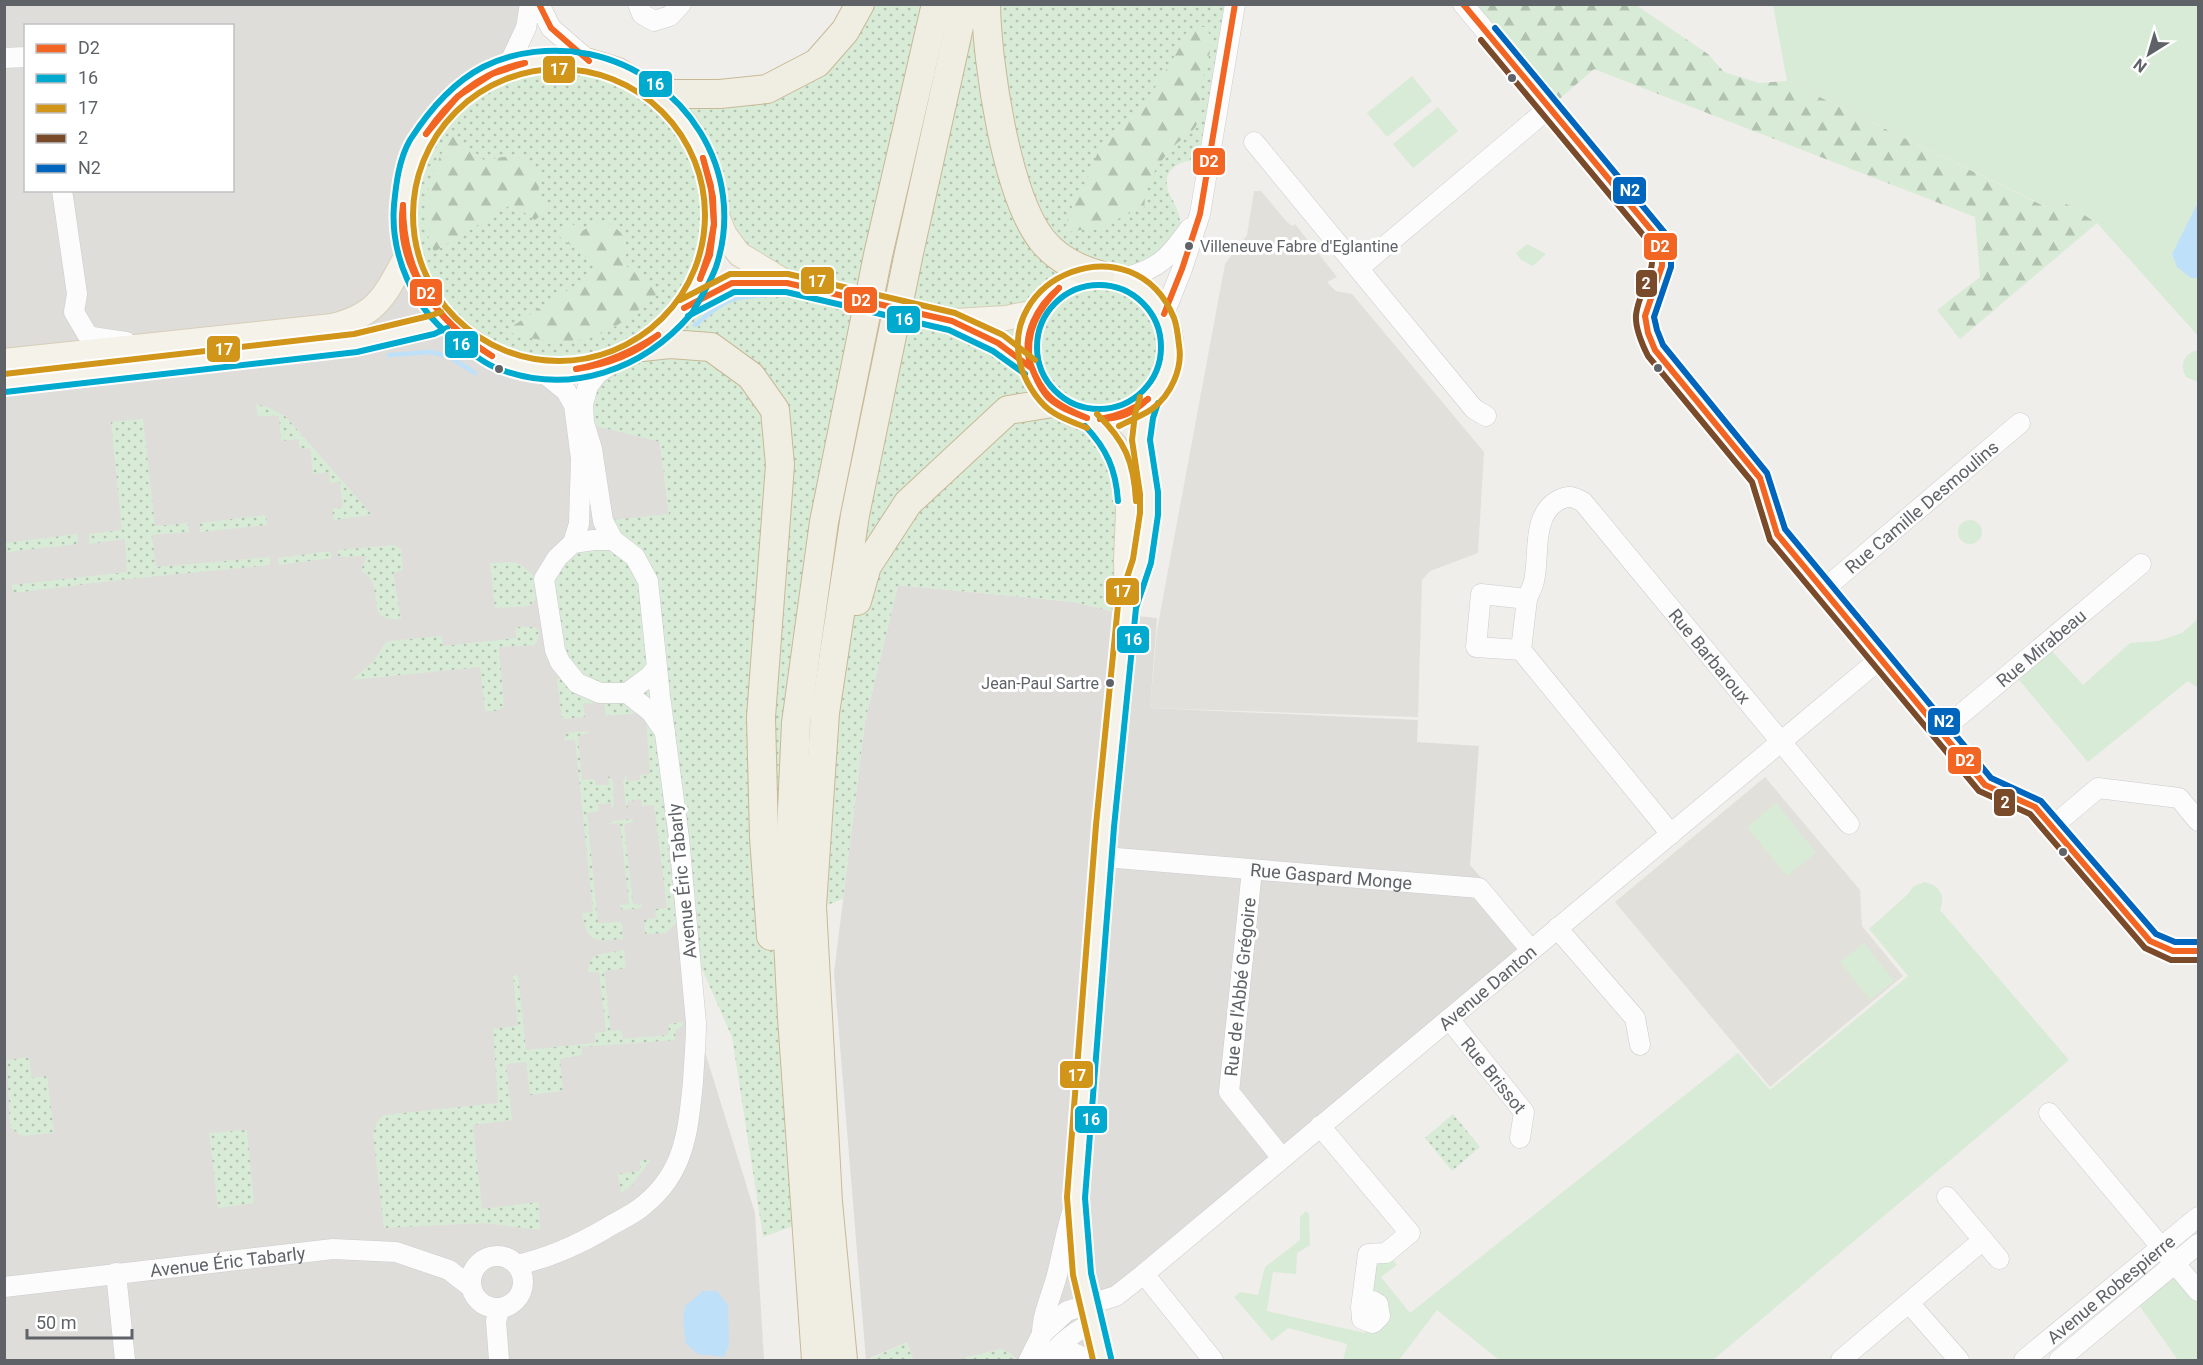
<svg xmlns="http://www.w3.org/2000/svg" width="2203" height="1365" font-family="Roboto,sans-serif">
  <defs>
    <pattern id="grass-dots" width="8" height="8" patternUnits="userSpaceOnUse" patternTransform="scale(1.5)"><rect width="8" height="8" fill="#d8ebd6"/><path d="M2 2h.1M6 6h.1" fill="none" stroke="#b2c2b1" stroke-width="1.8" stroke-linecap="round"/></pattern>
    <pattern id="forest-firs" width="22" height="20" patternUnits="userSpaceOnUse" patternTransform="scale(1.5)"><rect width="22" height="20" fill="#d8ebd6"/><path d="M5 1l3.5 6h-7zM16 11l3.5 6h-7z" fill="#b2c2b1"/></pattern>
  </defs>
  <rect width="100%" height="100%" fill="#efeeea"/>
  <g fill="#dfddda" fill-rule="evenodd">
    <path d="M5,5H527L445,320L660,442L669,515L696,1023L755,1213L764,1360H5ZM26,26H232V190H26Z"/>
    <path d="M898,585L1075,602L1127,615L1157,618L1150,708L1418,720L1417,742L1479,746L1470,865L1539,943L1081,1327L1093,1360H1017L1011,1354L1001,1349L957,1360H913L907,1342L866,1360L834,973L865,721Z"/>
  </g>
  <g fill="#e2e0da">
    <path d="M1254,191H1261L1286,221L1292,226L1295,224L1337,277L1327,282L1336,291L1352,294L1484,452L1478,553L1430,571L1422,580L1418,717L1150,708L1157,630L1225,264L1247,235Z"/>
    <path d="M1765,777L1860,890L1862,926L1903,976L1770,1087L1615,902Z"/>
  </g>
  <g fill="url(#grass-dots)" fill-rule="evenodd">
    <path d="M860,5H1231L1208,160C1188,159 1161,163 1168,191C1171,198 1176,205 1178,212C1181,221 1181,231 1181,240L1124,278C1133,285 1146,291 1154,300C1195,347 1162,413 1102,419L1115,445L1127,615L1075,602L898,585L865,721L843,899L787,920L807,1221L763,1237L732,1037L688,937L679,838L651,712L577,683L549,617L557,558L594,540L603,521L669,514L660,442L584,423L598,373L539,369L444,320L408,253L411,167L461,93L559,59L672,95L817,63ZM725,235L785,283L699,284Z"/>
    <path d="M256,404L270,408L286,417L372,515L334,520L332,509L343,507L340,482L330,483L329,472L313,474L310,448L300,449L298,439L281,441L279,416H258Z"/>
    <path d="M143,419L155,526L188,523L189,532L152,535L156,567L270,557V565L128,579L13,593L12,585L127,572L125,539L89,544V534L122,530L111,422Z"/>
    <path d="M266,515L267,525L200,532L199,523Z"/>
    <path d="M77,534L78,544L7,552L6,543Z"/>
    <path d="M395,545L401,549L403,570L393,573L401,619C370,621 379,604 373,584C371,578 366,574 361,570L367,556L338,557V550Z"/>
    <path d="M330,551L332,558L279,565L278,558Z"/>
    <path d="M514,562L520,564L535,577L536,599L529,606L495,608L490,563Z"/>
    <path d="M516,627H534L540,631L536,645L499,647L504,707L497,711H485L480,667L352,680L375,660L385,643L389,641L442,636L443,646L516,638Z"/>
    <path d="M560,678C571,683 578,694 591,697C602,699 613,695 624,697C639,700 651,715 656,729L676,923L666,933L645,934L644,920L656,918L655,909L667,908L654,805L642,806L641,799L628,801V808L626,806L623,781L626,775L627,782L640,780V775L650,774L646,719L641,713L606,716L604,702L583,704L585,717L562,719L557,679Z"/>
    <path d="M587,731L589,733L578,736L582,780L594,779L596,785H609L608,776L613,780L614,808L612,809L611,803L598,804L599,811L587,813L598,923L622,922L623,939C594,941 588,944 582,913L593,912L575,740H564L566,733Z"/>
    <path d="M632,819L634,822L624,824L633,904L643,905L640,908L622,910L620,905L629,904L620,823L610,824L613,821Z"/>
    <path d="M624,950L626,968L604,971L611,1031L621,1030L623,1039L668,1035L669,1024L683,1022L682,1028L676,1029L675,1040L582,1047V1055L560,1059L563,1091L530,1095L526,1062L506,1064L512,1120L473,1125L482,1209L539,1202L540,1230L484,1223L384,1228L373,1134L377,1122L384,1115L498,1103L493,1029L518,1026L513,976L518,974L526,1050L595,1043V1033L606,1032L599,972H588L590,961L596,955Z"/>
    <path d="M29,1057L32,1078L47,1076L54,1133L21,1136L10,1127L7,1060Z"/>
    <path d="M1453,1114L1480,1147L1452,1171L1425,1138Z"/>
    <path d="M247,1130L254,1203L218,1208L209,1133Z"/>
    <path d="M651,1159L632,1185L621,1193L618,1174L640,1171V1161Z"/>
    <path d="M907,1342L913,1360H868Z"/>
    <path d="M1001,1349L1011,1354L1017,1360H957Z"/>
  </g>
  <g fill="url(#forest-firs)">
    <path d="M1463,5H1636L1708,54L1724,72L1759,83L1787,81L2046,207L2054,199L2069,205L2097,223L1960,339L1937,310L1980,277L1975,217L1594,69L1549,108Z"/>
    <path d="M1195,27H1206C1209,32 1211,38 1211,44C1209,58 1205,72 1201,85C1198,99 1203,114 1196,126C1190,136 1179,140 1172,148C1163,158 1148,179 1145,192C1144,198 1146,203 1143,210L1135,211L1103,226L1069,232L1066,224L1073,204L1086,182L1098,152L1146,102L1179,49L1185,34Z"/>
    <path d="M453,133L485,161C503,155 530,152 539,175C542,182 538,191 536,198L549,209L535,220L512,204L434,252C430,241 425,229 425,216C425,187 438,157 453,133Z"/>
    <path d="M568,221L582,231L592,225L604,221C624,231 631,241 624,264L659,292C609,340 572,353 505,331L600,269L559,236Z"/>
  </g>
  <g fill="#d8ebd6">
    <path d="M1773,5H2198V202L2172,255L2178,267L2191,278H2198V336L2097,223L2069,205L2054,199L2047,207L1787,81Z"/>
    <path d="M1412,76L1432,101L1387,137L1367,113Z"/>
    <path d="M1438,107L1458,131L1413,168L1393,144Z"/>
    <path d="M1527,244L1546,254L1533,266L1521,260L1516,253Z"/>
    <path d="M2198,350V382L2186,377C2179,364 2184,353 2198,350Z"/>
    <circle cx="1970" cy="532" r="12"/>
    <path d="M2198,619V688L2188,681L2088,762L2019,680L2052,651L2083,685L2130,643L2158,641L2182,633Z"/>
    <path d="M1776,803L1816,853L1787,876L1747,827Z"/>
    <path d="M1924,882C1940,885 1946,896 1940,910L2069,1060L1713,1360H1499L1437,1310L1399,1360H1343L1347,1344L1288,1328L1272,1341L1234,1297L1240,1292L1258,1295L1265,1267L1300,1240V1217L1306,1211L1309,1214L1310,1245L1297,1253L1296,1274L1273,1272L1267,1311L1365,1333L1367,1322L1368,1254L1386,1253L1397,1265L1381,1277L1410,1313L1738,1053L1770,1090L1908,976L1869,929L1908,894L1913,887Z"/>
    <path d="M1864,943L1894,981L1870,1000L1840,962Z"/>
    <path d="M2172,1266L2198,1295V1360H2178L2134,1298Z"/>
  </g>
  <g fill="#bfe0f9">
    <path d="M2198,202V278H2191L2177,267L2172,254Z"/>
    <path d="M703,1291H717L728,1305L729,1345L724,1357L698,1354L686,1344L683,1321L685,1306Z"/>
  </g>
  <g fill="none" stroke-linecap="round" stroke-linejoin="round">
    <g stroke="#bfe0f9" stroke-width="4.5">
      <path d="M695,325C727,299 729,296 771,295"/>
      <path d="M389,355L430,352L448,356L475,373"/>
    </g>
    <defs>
      <g id="minor">
        <path d="M539,4L551,28L589,61"/>
        <path d="M638,4L642,14L654,21L670,16L681,4"/>
        <path d="M1463,4L1657,237L1662,251V266L1645,316L1648,333L1655,350L1760,478C1767,496 1769,516 1777,534L1985,785L2035,807L2150,941C2165,951 2180,955 2198,951"/>
        <path d="M4,58L26,57"/>
        <path d="M508,66L526,28L530,4"/>
        <path d="M1254,142L1474,409L1486,416"/>
        <path d="M62,190L77,294L74,312L87,334L92,337L126,342"/>
        <path d="M1359,268L1549,108"/>
        <path d="M1123,278C1160,269 1169,257 1190,228"/>
        <path d="M1164,314L1182,269L1200,214L1235,4"/>
        <path d="M539,369L566,391L574,405L581,459L579,524L573,543"/>
        <path d="M613,540L603,521L592,449L584,423L583,404L588,386L598,373L614,362"/>
        <path id="s1" d="M1823,590L2020,423"/>
        <path id="s2" d="M1527,599C1529,593 1533,587 1534,581C1540,556 1531,517 1557,501C1568,495 1572,496 1583,502L1849,824"/>
        <path d="M1521,650L1476,647L1481,594L1527,599L1521,650L1671,834"/>
        <path d="M627,693L651,712L665,732"/>
        <path id="s3" d="M1941,731L2141,564"/>
        <path d="M2053,826L2098,788L2179,798L2198,821"/>
        <path id="s4" d="M1104,857L1479,888L1531,950"/>
        <path d="M1252,870L1229,1092L1282,1158"/>
        <path d="M1557,928L1635,1018L1640,1045"/>
        <path id="s5" d="M1449,1019L1524,1112L1520,1138"/>
        <path d="M2049,1113L2198,1291"/>
        <path d="M1320,1126L1410,1233L1386,1253L1368,1254L1361,1307L1362,1319L1373,1323L1380,1316L1378,1304L1373,1301L1366,1302L1361,1307"/>
        <path d="M1983,1240L1999,1259"/>
        <circle cx="497" cy="1282" r="26"/>
        <path d="M517,1265C549,1258 576,1246 605,1229C617,1221 633,1215 644,1205C685,1172 688,1131 693,1082C694,1062 696,1043 696,1023L679,838L660,696L657,667L648,581L635,557L613,540H594L573,543L557,558L544,579L555,650L560,662L577,683L600,693H627L650,676L657,667"/>
        <path d="M116,1273L125,1360"/>
        <path d="M1144,1274L1213,1360"/>
        <path id="s6" d="M4,1287L333,1249L396,1252L449,1270L471,1287"/>
        <path d="M1909,1303L1959,1360"/>
        <path d="M1042,1334C1042,1314 1052,1295 1057,1275C1063,1252 1066,1229 1074,1206"/>
        <path d="M1056,1349L1071,1352L1089,1360"/>
        <path d="M499,1360L496,1321L500,1308"/>
        <path id="s7" d="M1029,1360L1042,1334L1067,1311L1116,1296L1144,1274L1880,659"/>
        <path d="M1046,1360C1058,1346 1075,1330 1093,1323"/>
        <path d="M1841,1360L1983,1240L1947,1197"/>
        <path id="s8" d="M2024,1360L2198,1217"/>
        <path d="M2059,1360L2198,1244"/>
      </g>
      <g id="major">
        <path d="M715,211L725,235L739,254L787,283"/>
        <circle cx="1099" cy="347" r="72"/>
        <path d="M684,308L698,284L709,259L715,211L707,166L686,124L658,94L618,70L589,61L559,59L508,66L485,77L461,92L441,113L414,153L410,166L402,217L408,253L422,289L444,320L486,352L500,360L539,369L574,370L623,357L642,347L665,329L684,308L732,283H787L830,294"/>
        <path d="M932,316C968,325 1001,343 1030,367"/>
        <path d="M955,321L1006,318L1036,312"/>
        <path d="M4,361L332,326C379,315 386,293 408,253"/>
        <path d="M4,383L356,343L432,325L444,320"/>
        <path d="M1091,420L1115,445L1123,461L1127,482L1128,513L1126,560L1127,606L1105,826L1076,1198L1082,1274L1102,1360"/>
        <path d="M1134,587C1143,558 1149,527 1149,496C1149,477 1143,459 1141,441C1140,426 1145,413 1149,400"/>
      </g>
      <g id="highway">
        <path d="M986,4C987,63 1006,194 1042,240C1057,259 1077,269 1100,275"/>
        <path d="M658,94H720L767,89L817,63L845,31L860,4"/>
        <path d="M642,347L670,344L711,347L751,376L775,410L780,465L761,717L764,837L771,936"/>
        <path d="M857,601L867,566L908,503L1008,410L1053,403"/>
        <path d="M816,1360L792,1018L787,920L796,723L824,522L878,255L936,4"/>
        <path d="M843,1360L828,1202L812,906L825,713L855,515L909,253L964,4"/>
      </g>
    </defs>
    <use href="#minor" stroke="#cbcccc" stroke-width="21"/>
    <use href="#major" stroke="#d7ceb8" stroke-width="26"/>
    <use href="#highway" stroke="#c8b996" stroke-width="30"/>
    <use href="#minor" stroke="#fdfcfc" stroke-width="20"/>
    <use href="#major" stroke="#f4f2e9" stroke-width="24"/>
    <use href="#highway" stroke="#f0ede3" stroke-width="28"/>
    <defs>
      <path id="major-bridge" d="M830,294L932,316"/>
    </defs>
    <use href="#major-bridge" stroke="#d7ceb8" stroke-width="26" stroke-linecap="butt"/>
    <use href="#major-bridge" stroke="#f4f2e9" stroke-width="24"/>
    <defs>
      <g id="bus-1">
        <path d="M539,4L551,28L589,61"/>
        <path d="M1463,4L1657,237L1662,251V266L1645,316L1648,333L1655,350L1760,478L1777,534L1985,785L2035,807L2150,941L2173,951H2198"/>
        <path d="M426,134C450,98 482,71 525,63"/>
        <path d="M426,134L458,96L492,74L525,63"/>
        <path d="M703,158L713,197L714,224"/>
        <path d="M703,158L711,186L714,224"/>
        <path d="M403,205C403,274 435,320 492,356"/>
        <path d="M403,205C394,269 441,325 492,356"/>
        <path d="M700,279L708,255L714,224"/>
        <path d="M700,279L710,255L714,224"/>
        <path d="M684,308L732,283H787L952,321L998,343L1030,367"/>
        <path d="M1164,314L1182,269L1200,214L1235,4"/>
        <path d="M1030,363C1043,397 1054,404 1087,418"/>
        <path d="M1030,363C1043,400 1051,404 1087,418"/>
        <path d="M1030,363C1021,335 1038,305 1059,288"/>
        <path d="M1030,363C1025,331 1038,310 1059,288"/>
        <path d="M576,369C606,363 632,352 658,335"/>
        <path d="M576,369C606,365 634,355 658,335"/>
        <path d="M1100,419C1119,416 1133,410 1148,399"/>
        <path d="M1100,419C1120,419 1134,413 1148,399"/>
      </g>
      <g id="bus-2">
        <circle cx="1099" cy="347" r="62"/>
        <path d="M691,314C643,370 570,396 499,369C482,363 467,349 452,337C413,307 390,255 394,205C396,184 399,159 410,140C428,112 452,83 483,67C514,51 554,47 589,54C684,74 748,171 716,267C710,283 701,298 692,313"/>
        <path d="M688,316L734,292H786L949,330L993,351L1025,374"/>
        <path d="M5,392L357,352L434,334L447,328"/>
        <path d="M1085,426C1107,449 1116,470 1118,501"/>
        <path d="M1111,1358L1091,1273L1085,1198L1114,827L1136,608L1151,563L1158,515V492L1150,440L1153,418L1158,403"/>
      </g>
      <g id="bus-3">
        <circle cx="559" cy="215" r="146"/>
        <path d="M680,300L730,274H788L955,313L1003,335L1035,360"/>
        <path d="M4,374L354,334L429,316L441,312"/>
        <path d="M1097,414C1125,441 1134,462 1136,501"/>
        <path d="M1087,428C1076,423 1065,420 1054,413C1040,405 1028,386 1022,370C992,276 1134,220 1174,318C1177,326 1178,336 1179,345C1183,368 1171,395 1152,409C1142,416 1130,420 1119,426"/>
        <path d="M1093,1360L1073,1275L1067,1197L1096,825L1118,605L1133,559L1140,513V494L1132,440L1135,414L1140,397"/>
      </g>
      <path id="bus-4" d="M1481,40L1649,242C1660,272 1639,287 1636,315C1635,328 1642,344 1648,356L1752,482L1770,540L1979,791L2030,814L2145,948L2171,960H2198"/>
      <path id="bus-5" d="M1495,28L1665,233L1671,249V267L1654,317L1657,330L1663,345L1767,473L1785,529L1991,778L2041,801L2156,934L2175,942H2196"/>
    </defs>
    <use href="#bus-1" stroke="#fff" stroke-width="10"/>
    <use href="#bus-2" stroke="#fff" stroke-width="10"/>
    <use href="#bus-3" stroke="#fff" stroke-width="10"/>
    <use href="#bus-4" stroke="#fff" stroke-width="10"/>
    <use href="#bus-5" stroke="#fff" stroke-width="10"/>
    <use href="#bus-1" stroke="#f26522" stroke-width="6"/>
    <use href="#bus-2" stroke="#00a9ce" stroke-width="6"/>
    <use href="#bus-3" stroke="#d1951a" stroke-width="6"/>
    <use href="#bus-4" stroke="#7a4b2a" stroke-width="6"/>
    <use href="#bus-5" stroke="#0065bd" stroke-width="6"/>
  </g>
  <g fill="#5f6368" stroke="#fff" stroke-width="2">
    <circle cx="1512" cy="78" r="5"/>
    <circle cx="1189" cy="246" r="5"/>
    <circle cx="1658" cy="368" r="5"/>
    <circle cx="499" cy="369" r="5"/>
    <circle cx="1110" cy="683" r="5"/>
    <circle cx="2063" cy="852" r="5"/>
  </g>
  <g text-anchor="middle" dominant-baseline="central" stroke-width="6" stroke-linejoin="round" paint-order="stroke">
    <g font-size="16" fill="#5f6368" stroke="#fff" text-anchor="start">
      <text x="1200" y="246">Villeneuve Fabre d'Eglantine</text>
      <text x="1099" y="683" text-anchor="end">Jean-Paul Sartre</text>
    </g>
    <g font-size="18" fill="#5f6368" stroke="#fff">
      <text stroke="none"><textPath href="#s1" startOffset="129">Rue Camille Desmoulins</textPath></text>
      <text stroke="none"><textPath href="#s3" startOffset="130">Rue Mirabeau</textPath></text>
      <text stroke="none"><textPath href="#s2" startOffset="333">Rue Barbaroux</textPath></text>
      <text stroke="none"><textPath href="#s4" startOffset="228">Rue Gaspard Monge</textPath></text>
      <text transform="translate(682 881) rotate(-96)">Avenue Éric Tabarly</text>
      <text transform="translate(1240 987) rotate(-84)">Rue de l'Abbé Grégoire</text>
      <text stroke="none"><textPath href="#s7" startOffset="597">Avenue Danton</textPath></text>
      <text stroke="none"><textPath href="#s5" startOffset="72">Rue Brissot</textPath></text>
      <text stroke="none"><textPath href="#s6" startOffset="225">Avenue Éric Tabarly</textPath></text>
      <text stroke="none"><textPath href="#s8" startOffset="112">Avenue Robespierre</textPath></text>
    </g>
  </g>
  <g stroke="#fff" stroke-width="2">
    <rect x="542" y="55" width="34" height="29" rx="6" fill="#d1951a"/>
    <rect x="638" y="70" width="35" height="28" rx="6" fill="#00a9ce"/>
    <rect x="1192" y="147" width="34" height="29" rx="6" fill="#f26522"/>
    <rect x="1612" y="176" width="35" height="29" rx="6" fill="#0065bd"/>
    <rect x="1643" y="232" width="35" height="29" rx="6" fill="#f26522"/>
    <rect x="800" y="266" width="35" height="29" rx="6" fill="#d1951a"/>
    <rect x="1635" y="269" width="23" height="29" rx="6" fill="#7a4b2a"/>
    <rect x="409" y="278" width="34" height="29" rx="6" fill="#f26522"/>
    <rect x="843" y="286" width="35" height="28" rx="6" fill="#f26522"/>
    <rect x="886" y="305" width="35" height="29" rx="6" fill="#00a9ce"/>
    <rect x="444" y="330" width="35" height="29" rx="6" fill="#00a9ce"/>
    <rect x="206" y="335" width="35" height="28" rx="6" fill="#d1951a"/>
    <rect x="1105" y="577" width="35" height="29" rx="6" fill="#d1951a"/>
    <rect x="1116" y="625" width="34" height="29" rx="6" fill="#00a9ce"/>
    <rect x="1927" y="707" width="34" height="29" rx="6" fill="#0065bd"/>
    <rect x="1947" y="746" width="35" height="29" rx="6" fill="#f26522"/>
    <rect x="1993" y="788" width="23" height="29" rx="6" fill="#7a4b2a"/>
    <rect x="1059" y="1060" width="35" height="29" rx="6" fill="#d1951a"/>
    <rect x="1074" y="1105" width="34" height="29" rx="6" fill="#00a9ce"/>
  </g>
  <g font-size="16" text-anchor="middle" font-weight="bold" fill="#fff">
    <text x="559" y="75">17</text>
    <text x="655" y="90">16</text>
    <text x="1209" y="167">D2</text>
    <text x="1630" y="196">N2</text>
    <text x="1660" y="252">D2</text>
    <text x="817" y="287">17</text>
    <text x="1646" y="289">2</text>
    <text x="426" y="299">D2</text>
    <text x="861" y="306">D2</text>
    <text x="904" y="325">16</text>
    <text x="461" y="350">16</text>
    <text x="224" y="355">17</text>
    <text x="1122" y="597">17</text>
    <text x="1133" y="645">16</text>
    <text x="1944" y="727">N2</text>
    <text x="1965" y="766">D2</text>
    <text x="2005" y="808">2</text>
    <text x="1077" y="1081">17</text>
    <text x="1091" y="1125">16</text>
  </g>
  <rect width="2203" height="1365" fill="none" stroke="#5f6368" stroke-width="12"/>
  <rect x="24" y="24" width="210" height="168" fill="#ffffff" stroke="#bfc1c3" stroke-width="1.5"/>
  <rect x="36" y="44" width="30" height="9" fill="#f26522" stroke="#bfc1c3" stroke-width="1.5"/>
  <text x="78" y="54" font-size="18" fill="#5f6368">D2</text>
  <rect x="36" y="74" width="30" height="9" fill="#00a9ce" stroke="#bfc1c3" stroke-width="1.5"/>
  <text x="78" y="84" font-size="18" fill="#5f6368">16</text>
  <rect x="36" y="104" width="30" height="9" fill="#d1951a" stroke="#bfc1c3" stroke-width="1.5"/>
  <text x="78" y="114" font-size="18" fill="#5f6368">17</text>
  <rect x="36" y="134" width="30" height="9" fill="#7a4b2a" stroke="#bfc1c3" stroke-width="1.5"/>
  <text x="78" y="144" font-size="18" fill="#5f6368">2</text>
  <rect x="36" y="164" width="30" height="9" fill="#0065bd" stroke="#bfc1c3" stroke-width="1.5"/>
  <text x="78" y="174" font-size="18" fill="#5f6368">N2</text>
  <g transform="translate(2149 54) rotate(217)" stroke="#ffffff" stroke-width="4.5" paint-order="stroke">
  <path d="M0-4.5L10 22L0 15L-10 22Z" fill="#5f6368"/>
  <text y="-9" font-size="16" font-weight="bold" text-anchor="middle" fill="#5f6368">N</text>
  </g>
  <path d="M27 1329v9h105v-9" fill="none" stroke="#5f6368" stroke-width="3"/>
  <text x="36" y="1329" font-size="18" fill="#5f6368" stroke="#ffffff" stroke-width="4.5" paint-order="stroke">50 m</text>
</svg>
